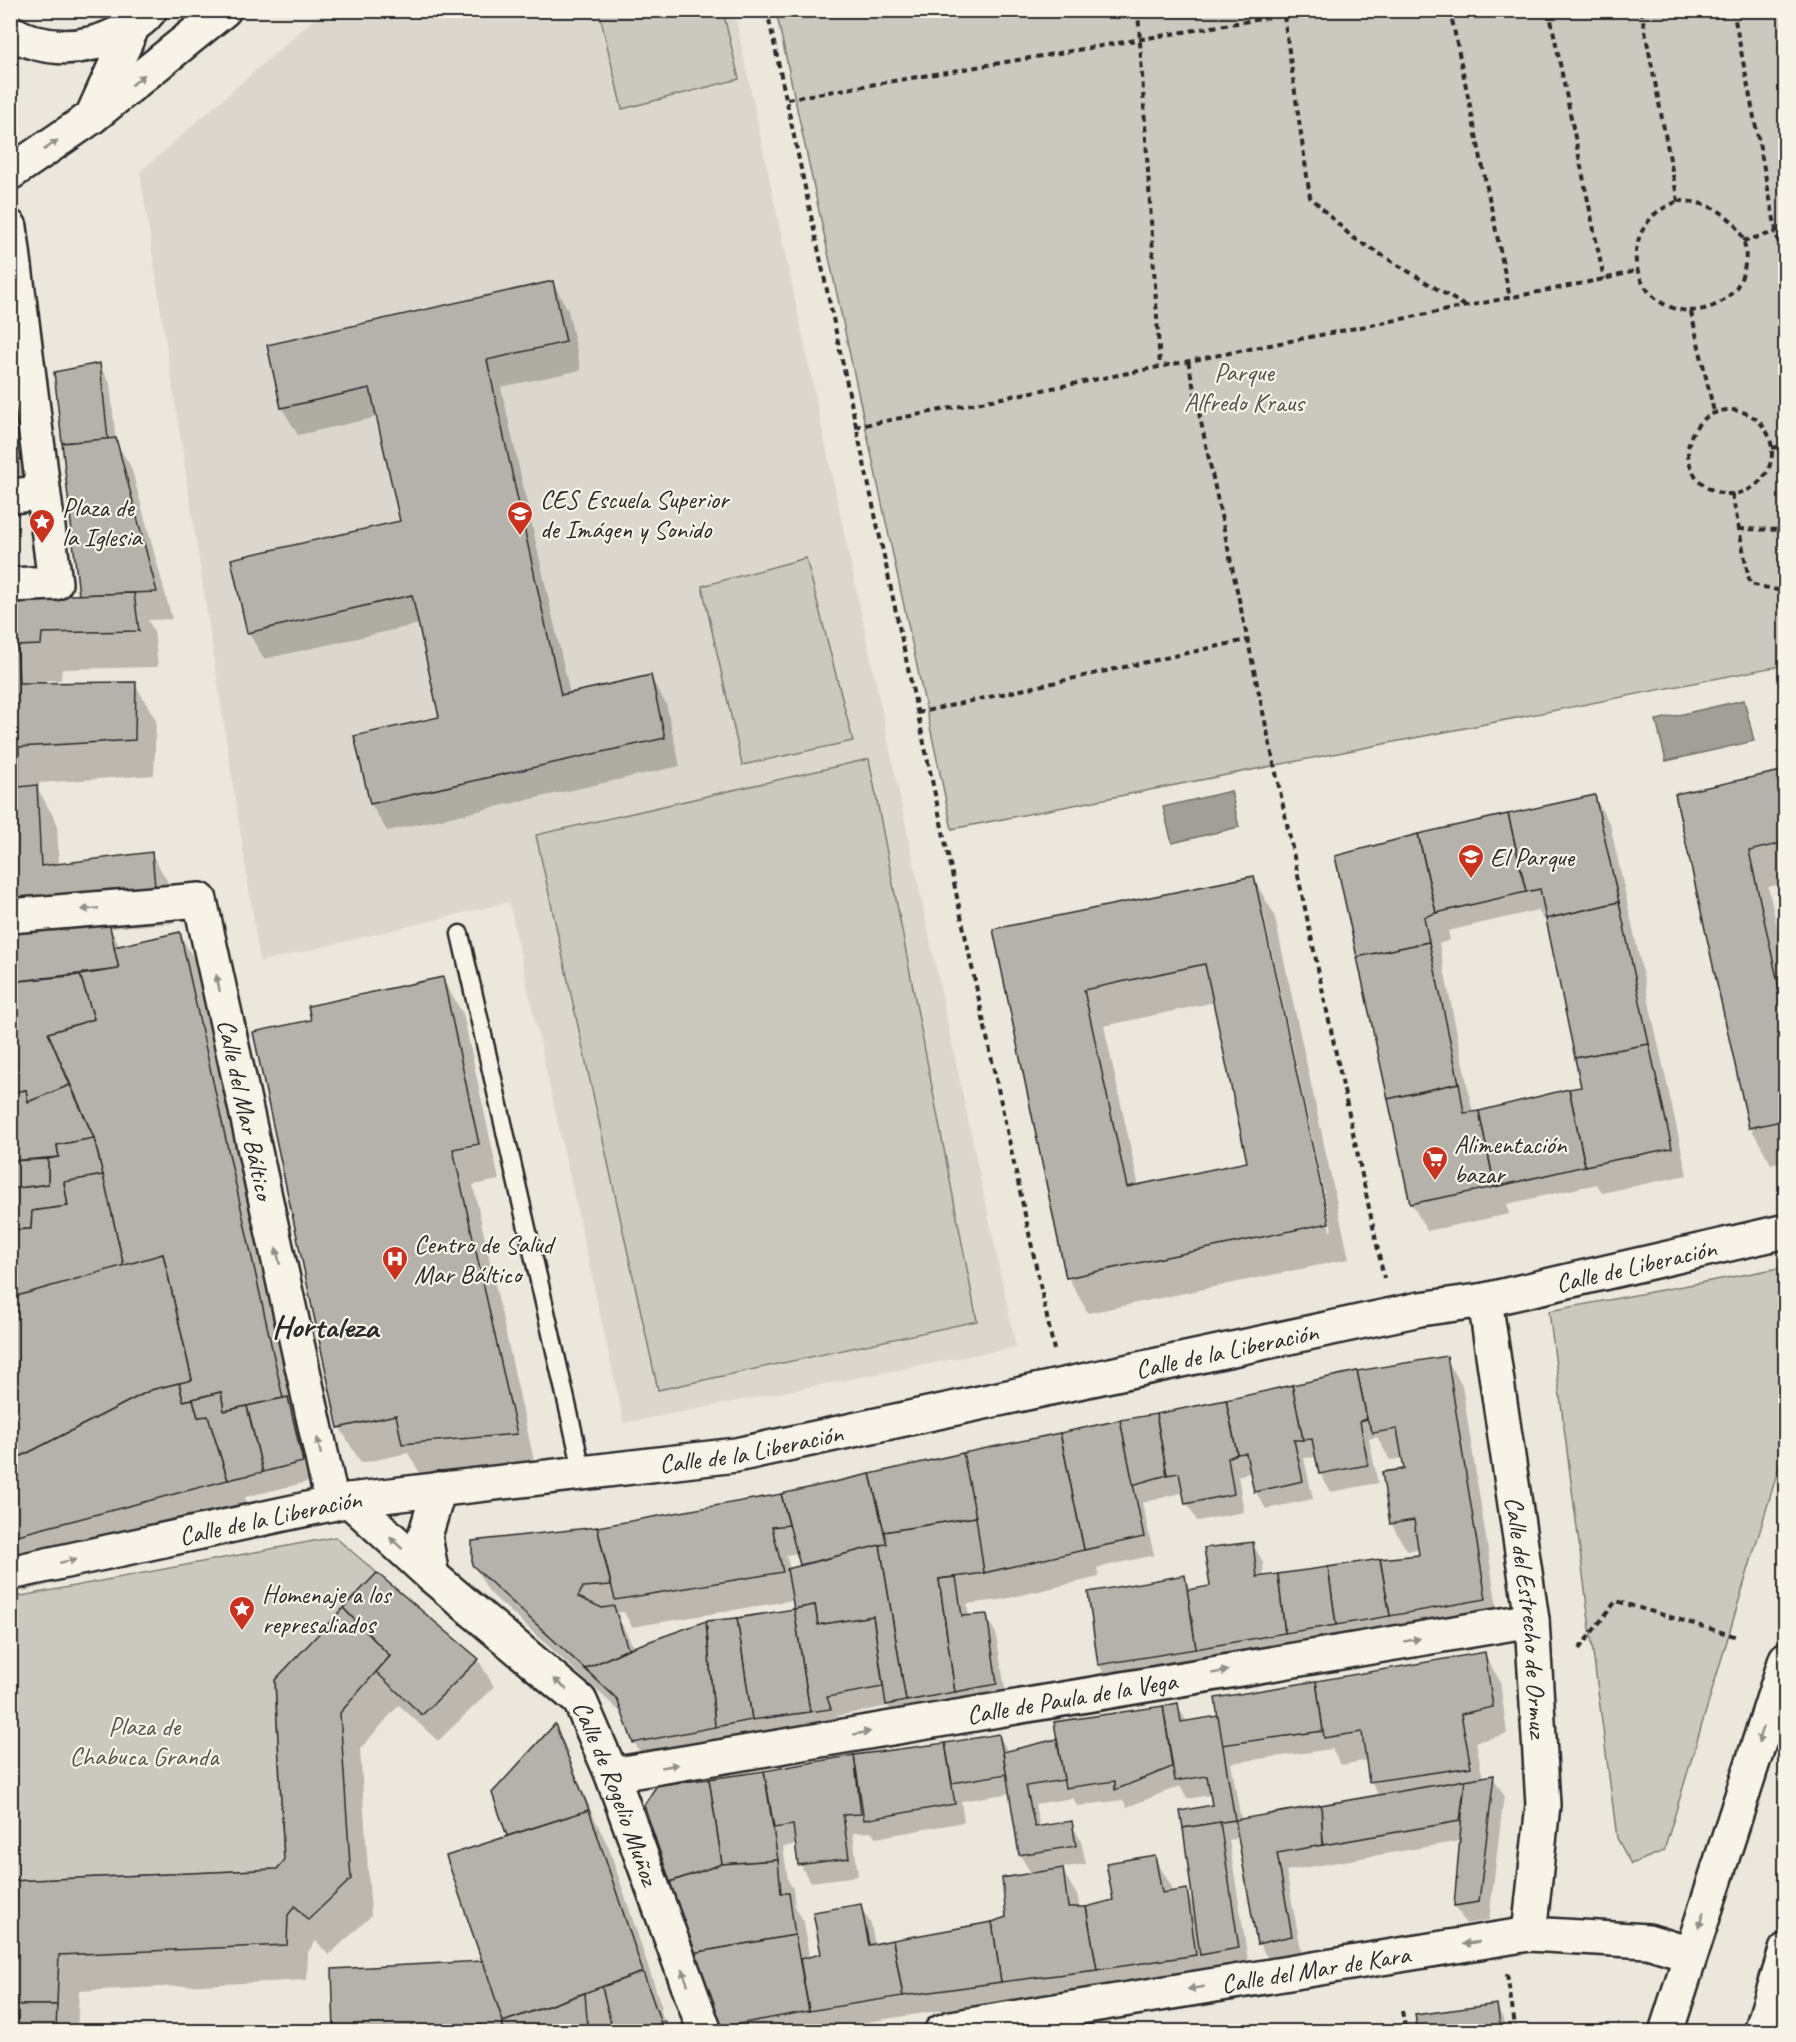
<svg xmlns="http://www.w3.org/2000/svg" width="1796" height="2042" font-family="Caveat,sans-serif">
  <rect width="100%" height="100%" fill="#ebe7dd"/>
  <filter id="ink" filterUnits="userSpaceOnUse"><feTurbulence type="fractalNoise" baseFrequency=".0167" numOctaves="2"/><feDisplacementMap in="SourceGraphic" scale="12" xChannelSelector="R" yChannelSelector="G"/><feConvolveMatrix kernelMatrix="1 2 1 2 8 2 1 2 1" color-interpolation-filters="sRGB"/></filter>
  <g filter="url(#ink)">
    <path fill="#dbd7ce" d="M323,11H734L1016,1347L624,1423L509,902L260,962L140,172Z"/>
    <g fill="#cbc8bf" stroke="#7b7a75" stroke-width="1.5">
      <path d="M599,11H723L739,79L622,109Z"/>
      <path d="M776,11H1785V665L952,829Z"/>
      <path d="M806,558L853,741L742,765L702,586Z"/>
      <path d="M869,759L977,1321L658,1390L536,835Z"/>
      <path d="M1785,1267V1447L1664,1851L1631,1864L1617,1838L1549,1311Z"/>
      <path d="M335,1537L377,1573L275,1680L284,1861L277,1869L11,1881L10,1598Z"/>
    </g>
    <g fill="#a29f98" stroke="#72716c" stroke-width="1.5">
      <path d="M1744,700L1754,741L1666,761L1656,720Z"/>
      <path d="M1231,791L1239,827L1172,843L1163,807Z"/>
    </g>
    <g fill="#0003" fill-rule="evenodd">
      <path d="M553,283L568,310L581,370L501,387L570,694L650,676L666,704L680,766L387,831L371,804L441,718L420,624L264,659L248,632L401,522L378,417L298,435L282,408Z"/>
      <path d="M10,303L44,494L21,499L22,514L10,515Z"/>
      <path d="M99,364L110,383L116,442L131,467L172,619L148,620L154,631L158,667L62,669L61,680L37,681V685L135,684L156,720L154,775L39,783V791L57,823L59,865L151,853L172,889L174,923L110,928L120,947L180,934L195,961L312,1481L245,1497L256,1531L21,1592L10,1573V598L80,596Z"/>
      <path d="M1786,772V883L1768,887L1786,966V1160L1771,1164L1751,1128L1677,795Z"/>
      <path d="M1594,797L1610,824L1687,1175L1602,1193L1597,1184L1507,1204L1509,1214L1427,1231L1412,1204L1337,857ZM1538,910L1543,919L1548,918L1583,1088L1473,1113L1439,944L1450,940L1448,931Z"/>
      <path d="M1253,878L1274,914L1349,1259L1088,1313L1068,1277L995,930ZM1260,915H1264L1332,1230L1330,1231ZM1215,1002L1249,1163L1139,1187L1104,1026Z"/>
      <path d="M442,978L463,1014L499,1180L473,1185L536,1470L424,1480L408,1453L361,1463L340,1428L255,1033L313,1021Z"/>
      <path d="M1446,1358L1462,1385L1500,1627L1110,1683L1099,1665L1184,1577L1192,1591L1211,1588L1252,1543L1263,1562L1264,1578L1421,1556L1420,1548L1407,1551L1391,1523L1406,1470L1404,1458L1390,1460L1377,1437L1369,1439L1378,1483L1331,1492L1320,1474L1317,1457L1304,1458L1313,1499L1266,1509L1255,1491L1251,1472L1238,1476L1244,1512L1197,1521L1187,1503L1184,1492L1142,1503L1154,1555L1097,1568L1099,1577L1000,1600L967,1604L969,1617L986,1616L996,1634L1007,1702L903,1732L888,1706L837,1716L840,1728L650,1770L634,1742L626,1717L489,1592L473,1564V1542L598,1528L780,1496L783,1501ZM799,1553L803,1566L790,1569L786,1555ZM794,1600L796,1609L706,1622L634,1648L616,1613L624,1612L632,1627Z"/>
      <path d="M377,1575L478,1659L494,1687L438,1741L399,1705L360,1749L371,1916L329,1955L316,1941L308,1952L307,1980L79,1991L77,2032H10V1883L278,1870L286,1862Z"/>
      <path d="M1484,1654L1500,1681L1507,1734L1476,1742L1483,1779L1493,1777L1504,1795L1489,1920L1466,1924L1455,1906L1460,1841L1286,1871L1302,1954L1269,1961L1259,1943L1240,1838L1229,1840L1249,1966L1212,1973L1208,1967L1210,1982L1018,2008L1013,1999L804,2032H726L723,2026L658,1787L999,1736L1008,1752L1059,1740L1056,1723L1177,1705L1187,1722L1219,1717L1316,1683ZM1332,1749L1341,1765L1368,1760L1371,1781L1379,1796L1241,1820L1231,1763ZM1180,1786L1187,1799L1211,1795L1213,1807L1194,1906L1186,1891L1172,1893L1170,1884L1154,1857L1114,1901L1079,1908L1078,1897L1061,1868L1086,1864L1081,1841L1071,1823L1040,1828L1035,1804L1073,1798L1077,1806L1123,1800L1127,1807ZM1011,1793L1020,1855L1032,1875L1008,1919L875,1945L871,1924L860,1906L823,1955L809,1958L804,1922L795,1906L793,1889L788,1880L783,1847L797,1844L800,1864L810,1882L858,1876L853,1833L872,1832L876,1838L964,1822L961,1801Z"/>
      <path d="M554,1726L564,1744L590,1808L509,1834V1837L591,1811L609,1848L662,2008L659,2009L669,2032H614L613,2026L601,2032H336L484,1962L509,1837L493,1793Z"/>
      <path d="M1496,2006L1511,2032H1419Z"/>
    </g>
    <g fill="#b5b2ab" stroke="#2b2b2b" stroke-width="1.5" fill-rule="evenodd">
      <path d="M553,281L566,342L487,360L561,695L651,675L665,738L370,804L354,736L439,717L412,595L247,633L231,559L400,521L370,388L281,408L267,345Z"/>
      <path d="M100,363L108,439L62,443L54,372Z"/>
      <path d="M10,380L24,459L10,461Z"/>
      <path d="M116,438L157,592L79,595L62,443Z"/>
      <path d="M134,593L139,631L42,633L41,645L17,646L19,683L136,682L135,740L19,747V787L37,785L41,866L152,852L155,887L10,899V597Z"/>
      <path d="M1786,770V842L1749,851L1786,1019V1120L1749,1128L1675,794Z"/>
      <path d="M1595,795L1619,902L1546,919L1540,889L1526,892L1508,814Z"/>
      <path d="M1508,814L1526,892L1436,913L1418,834Z"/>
      <path d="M1418,834L1436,913L1424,917L1429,942L1357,957L1335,856Z"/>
      <path d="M1254,876L1329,1223L1066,1278L993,929ZM1205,964L1247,1162L1127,1187L1084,990Z"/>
      <path d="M1619,902L1649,1044L1575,1058L1546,919Z"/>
      <path d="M109,922L119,969L10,982V931Z"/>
      <path d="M180,932L283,1398L224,1411L221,1392L183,1401L179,1383L192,1380L163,1254L124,1267L94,1138L48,1033L94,1019L80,975L119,969L114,947Z"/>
      <path d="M1429,942L1459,1083L1388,1099L1357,957Z"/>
      <path d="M80,975L94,1019L48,1033L70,1085L28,1102L26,1090L10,1093V982Z"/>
      <path d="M443,977L479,1144L453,1149L517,1434L402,1444L396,1415L338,1428L253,1032L311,1020L308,1006Z"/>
      <path d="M1649,1044L1672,1148L1585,1166L1569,1089L1581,1087L1575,1058Z"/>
      <path d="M1459,1083L1464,1113L1479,1111L1495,1187L1410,1204L1388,1099Z"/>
      <path d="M70,1085L94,1138L57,1145L59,1157L10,1161V1093L26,1090L28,1102Z"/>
      <path d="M1569,1089L1585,1166L1495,1187L1479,1111Z"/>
      <path d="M94,1138L103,1175L64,1182L68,1206L32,1211L31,1229L10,1230V1189L48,1184V1159L59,1157L57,1145Z"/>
      <path d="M48,1159V1184L10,1189V1161Z"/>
      <path d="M103,1175L124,1267L10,1298V1230L31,1229L32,1211L68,1206L64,1182Z"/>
      <path d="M163,1254L192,1380L151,1390L10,1462V1298Z"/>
      <path d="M1447,1356L1486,1599L1390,1616L1380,1559L1419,1555L1414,1520L1390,1524L1382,1472L1404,1469L1397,1429L1373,1433L1367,1419L1357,1371Z"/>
      <path d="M1357,1371L1367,1419L1360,1421L1368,1465L1319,1474L1312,1439L1303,1440L1292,1385Z"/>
      <path d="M179,1383L183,1401L193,1399L198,1417L208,1416L228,1480L10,1537V1462L151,1390Z"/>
      <path d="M1292,1385L1303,1440H1294L1303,1481L1254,1492L1246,1453L1237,1454L1226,1400Z"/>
      <path d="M221,1392L224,1411L247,1406L263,1472L228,1480L208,1416L198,1417L193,1399Z"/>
      <path d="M288,1397L303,1462L263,1472L247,1406Z"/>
      <path d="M1226,1400L1237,1454L1228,1458L1234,1494L1185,1504L1179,1473L1167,1475L1156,1414Z"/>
      <path d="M1156,1414L1167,1475L1132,1485L1120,1420Z"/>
      <path d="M1120,1420L1144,1537L1084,1550L1060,1433Z"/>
      <path d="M1060,1433L1084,1550L984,1573L963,1453Z"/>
      <path d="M963,1453L976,1517L884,1532L870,1474Z"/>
      <path d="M870,1474L887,1544L800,1565L781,1494Z"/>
      <path d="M781,1494L789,1525L772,1527L783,1572L615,1600L597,1527Z"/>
      <path d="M976,1517L984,1573L939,1579L955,1692L906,1701L880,1545L887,1544L884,1532Z"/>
      <path d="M597,1527L611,1585L583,1587L578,1597L602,1608L614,1606L628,1649L585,1669L472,1565V1541Z"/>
      <path d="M1253,1542L1257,1577L1278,1574L1285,1633L1196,1649L1187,1590L1210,1586L1204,1548Z"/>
      <path d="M880,1545L906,1701L886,1705L873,1616L818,1625L815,1605L794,1609L787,1569Z"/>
      <path d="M1380,1559L1390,1616L1336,1625L1328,1567Z"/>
      <path d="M1328,1567L1336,1625L1285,1633L1278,1574Z"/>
      <path d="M377,1573L479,1659L422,1715L376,1672L390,1656L343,1608Z"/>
      <path d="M1185,1575L1196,1649L1098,1665L1088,1592Z"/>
      <path d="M956,1577L962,1616L987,1614L997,1684L955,1692L939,1579Z"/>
      <path d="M815,1605L818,1625L873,1616L883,1687L827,1697L831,1709L810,1712L794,1609Z"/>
      <path d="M343,1608L390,1656L340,1713L351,1879L308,1920L295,1906L288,1915L287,1945L59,1955L57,2005H10V1881L277,1869L284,1861L275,1680Z"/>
      <path d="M794,1609L810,1712L752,1720L737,1618Z"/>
      <path d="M737,1618L752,1720L715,1727L706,1621Z"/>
      <path d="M706,1621L715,1727L633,1743L617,1699L585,1669L628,1649Z"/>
      <path d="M1485,1652L1493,1707L1461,1714L1471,1767L1369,1782L1362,1732L1324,1738L1316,1681Z"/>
      <path d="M1316,1681L1323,1731L1222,1745L1215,1698Z"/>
      <path d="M1178,1703L1181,1722L1218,1716L1235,1820L1183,1828L1180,1811L1212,1805L1207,1776L1175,1781L1163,1706Z"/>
      <path d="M1163,1706L1172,1767L1115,1790V1781L1065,1788L1054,1722Z"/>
      <path d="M555,1724L589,1810L507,1836L492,1793Z"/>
      <path d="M999,1734L1007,1774L952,1783L945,1743Z"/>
      <path d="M1057,1739L1064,1780L1026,1786L1035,1827L1072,1821L1076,1846L1019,1855L1003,1752Z"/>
      <path d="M945,1743L955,1804L864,1820L854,1755Z"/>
      <path d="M854,1755L861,1814L843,1815L849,1858L798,1865L793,1825L774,1828L764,1771Z"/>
      <path d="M764,1771L778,1860L722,1864L709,1779Z"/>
      <path d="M1494,1775L1479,1902L1454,1906L1465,1780Z"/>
      <path d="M709,1779L722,1864L670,1882L644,1805L657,1785Z"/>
      <path d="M1465,1780L1460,1821L1323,1845L1321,1805Z"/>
      <path d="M1321,1805L1323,1845L1277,1853L1292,1936L1257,1944L1235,1820Z"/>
      <path d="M589,1810L643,1972L503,2022L446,1856Z"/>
      <path d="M1220,1822L1239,1948L1200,1955L1183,1828Z"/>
      <path d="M1155,1855L1162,1893L1187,1889L1196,1955L1097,1970L1086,1907L1113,1900L1106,1863Z"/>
      <path d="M778,1860L781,1893H789L795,1935L693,1953L670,1882L722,1864Z"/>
      <path d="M1063,1868L1068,1907H1086L1097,1970L1001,1982L992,1922L1006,1917L1002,1878Z"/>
      <path d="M861,1904L869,1945L893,1940L903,1996L809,2011L800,1959L821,1954L813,1912Z"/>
      <path d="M992,1922L1001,1982L903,1996L893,1940Z"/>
      <path d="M795,1935L809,2011L722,2027L693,1953Z"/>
      <path d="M483,1961L503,2022V2032H481V2025L334,2032L332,1969Z"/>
      <path d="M643,1972L661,2023L644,2032H613L602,1987Z"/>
      <path d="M585,1993L588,2032H503V2022Z"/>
      <path d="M1497,2004L1501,2032H1418L1415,2015Z"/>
      <path d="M10,2005H57L56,2032H10Z"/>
      <path d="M665,2021L669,2032H644L661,2023Z"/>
    </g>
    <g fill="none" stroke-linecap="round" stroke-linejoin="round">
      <defs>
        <path id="lane" d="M460,934L583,1474"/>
        <g id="street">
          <path d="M10,32C46,52 84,51 120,33C131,27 142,21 150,10"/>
          <path d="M94,112L133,26"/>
          <path d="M10,173L92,117L224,10"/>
          <path d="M10,227L55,583L10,585"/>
          <path d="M10,496L43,493"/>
          <path id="s1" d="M10,916L200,900L332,1503"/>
          <path id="s2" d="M1485,1300L1532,1620L1543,1805L1529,1934"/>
          <path id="s3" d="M349,1500L432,1576L580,1701L612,1775L705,2032"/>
          <path id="s4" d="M10,1573L349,1500L736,1455L1420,1309L1485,1300L1786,1231"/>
          <path d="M432,1576L425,1536L439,1489"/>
          <path id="s5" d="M612,1775L1532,1620"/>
          <path id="s6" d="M941,2032L951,2028L1529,1934L1648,1941L1690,1954"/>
        </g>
        <g id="secondary">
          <path d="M1666,2032L1786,1659"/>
          <path d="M1761,2032L1786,1950"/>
        </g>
      </defs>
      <use href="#lane" stroke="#2b2b2b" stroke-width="21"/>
      <use href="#street" stroke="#2b2b2b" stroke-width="38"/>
      <use href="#secondary" stroke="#2b2b2b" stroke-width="38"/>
      <g stroke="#2b2b2b" stroke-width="4" stroke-dasharray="6 4.5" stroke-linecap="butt">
        <path d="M767,10L1054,1350"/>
        <path d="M1138,10L1160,366"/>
        <path d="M1450,10L1510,298"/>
        <path d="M1549,10L1604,279"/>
        <path d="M1641,10L1678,201"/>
        <path d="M1733,10L1786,281"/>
        <path d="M1284,16L1310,197L1352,237L1465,306"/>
        <path d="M787,99L1314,10"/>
        <path d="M1678,201C1720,200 1758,231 1742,276C1729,313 1678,322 1652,295C1629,272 1631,238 1654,215C1660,209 1670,205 1678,201Z"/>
        <path d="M1743,241L1776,232"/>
        <path d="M1691,312L1714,412"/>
        <path d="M1188,361L1384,1278"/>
        <circle cx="1730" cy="452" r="42"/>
        <path d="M855,427L1604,279L1635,271"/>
        <path d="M1772,448L1786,445"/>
        <path d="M1732,494L1750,584L1786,592"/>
        <path d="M1739,529L1786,530"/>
        <path d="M917,713L1246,640"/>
        <path d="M1579,1649L1616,1601L1738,1637"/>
        <path d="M1507,1974L1516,2032"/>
        <path d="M1402,2011L1406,2032"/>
      </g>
      <use href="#lane" stroke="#f7f3e8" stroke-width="16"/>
      <use href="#street" stroke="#f7f3e8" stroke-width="33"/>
      <use href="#secondary" stroke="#f7f3e8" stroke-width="33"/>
    </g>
    <defs><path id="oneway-solid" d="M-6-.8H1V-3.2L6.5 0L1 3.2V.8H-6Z" transform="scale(1.5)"/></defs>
    <g fill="#918f8a">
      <use href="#oneway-solid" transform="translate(138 80) rotate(-39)"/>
      <use href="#oneway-solid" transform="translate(51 145) rotate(-35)"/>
      <use href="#oneway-solid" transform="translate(90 909) rotate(175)"/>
      <use href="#oneway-solid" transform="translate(218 983) rotate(-102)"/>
      <use href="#oneway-solid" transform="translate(278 1256) rotate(-102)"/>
      <use href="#oneway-solid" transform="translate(319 1446) rotate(-102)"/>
      <use href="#oneway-solid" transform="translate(396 1543) rotate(-138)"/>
      <use href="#oneway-solid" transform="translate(68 1561) rotate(-12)"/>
      <use href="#oneway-solid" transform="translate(1412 1640) rotate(-10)"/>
      <use href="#oneway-solid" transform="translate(1220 1672) rotate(-10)"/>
      <use href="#oneway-solid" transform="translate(560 1684) rotate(-140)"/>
      <use href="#oneway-solid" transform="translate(862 1733) rotate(-10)"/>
      <use href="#oneway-solid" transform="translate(1761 1735) rotate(108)"/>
      <use href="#oneway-solid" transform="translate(670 1766) rotate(-10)"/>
      <use href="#oneway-solid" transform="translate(1701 1920) rotate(108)"/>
      <use href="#oneway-solid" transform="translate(1471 1943) rotate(171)"/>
      <use href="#oneway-solid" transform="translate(685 1977) rotate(-110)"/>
      <use href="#oneway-solid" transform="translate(1196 1988) rotate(171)"/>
    </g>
  </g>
  <defs>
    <symbol id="school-pin" viewBox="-11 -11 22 30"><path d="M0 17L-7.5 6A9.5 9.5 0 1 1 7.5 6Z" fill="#c8321e" stroke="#f7f3e8"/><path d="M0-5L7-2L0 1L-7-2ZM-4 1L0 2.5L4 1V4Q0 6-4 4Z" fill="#fff"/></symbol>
    <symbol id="sight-pin" viewBox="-11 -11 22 30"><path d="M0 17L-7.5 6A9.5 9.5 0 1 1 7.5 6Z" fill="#c8321e" stroke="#f7f3e8"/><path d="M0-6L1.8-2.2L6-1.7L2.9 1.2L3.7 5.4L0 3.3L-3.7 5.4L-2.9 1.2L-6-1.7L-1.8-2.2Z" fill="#fff"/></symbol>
    <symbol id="supermarket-pin" viewBox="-11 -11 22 30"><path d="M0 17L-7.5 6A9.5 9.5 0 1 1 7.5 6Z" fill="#c8321e" stroke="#f7f3e8"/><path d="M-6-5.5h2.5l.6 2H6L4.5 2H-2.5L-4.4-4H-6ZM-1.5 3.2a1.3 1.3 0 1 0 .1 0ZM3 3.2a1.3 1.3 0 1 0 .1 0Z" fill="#fff"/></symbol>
    <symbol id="hospital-pin" viewBox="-11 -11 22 30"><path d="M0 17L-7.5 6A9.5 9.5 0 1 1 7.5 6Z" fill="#c8321e" stroke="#f7f3e8"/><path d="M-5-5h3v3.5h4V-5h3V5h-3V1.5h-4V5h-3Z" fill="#fff"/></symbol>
  </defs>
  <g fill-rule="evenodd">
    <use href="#school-pin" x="505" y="499" width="30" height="40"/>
    <use href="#sight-pin" x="27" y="507" width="30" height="40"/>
    <use href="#school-pin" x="1456" y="842" width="30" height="40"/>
    <use href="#supermarket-pin" x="1420" y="1144" width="30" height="40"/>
    <use href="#hospital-pin" x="380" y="1244" width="30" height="40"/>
    <use href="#sight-pin" x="227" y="1594" width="30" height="40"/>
  </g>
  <g text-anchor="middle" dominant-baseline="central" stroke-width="4.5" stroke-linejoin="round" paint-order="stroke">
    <g font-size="26" fill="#535250" stroke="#f7f3e8">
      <text x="1244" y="372">Parque<tspan x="1244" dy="30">Alfredo Kraus</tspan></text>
      <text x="144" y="1726">Plaza de<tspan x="144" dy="30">Chabuca Granda</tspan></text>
    </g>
    <g font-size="26" fill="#2b2b2b" stroke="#f7f3e8" text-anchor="start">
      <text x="540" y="499">CES Escuela Superior<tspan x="540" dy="30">de Imágen y Sonido</tspan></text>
      <text x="62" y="507">Plaza de<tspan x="62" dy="30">la Iglesia</tspan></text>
      <text x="1490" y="857">El Parque</text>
      <text x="1454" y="1144">Alimentación<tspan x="1454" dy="30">bazar</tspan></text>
      <text x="414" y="1244">Centro de Salud<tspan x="414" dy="30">Mar Báltico</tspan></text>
      <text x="262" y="1594">Homenaje a los<tspan x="262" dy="30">represaliados</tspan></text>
    </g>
    <g font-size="26" fill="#2b2b2b" stroke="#f7f3e8">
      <text stroke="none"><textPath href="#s1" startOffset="405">Calle del Mar Báltico</textPath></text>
      <text stroke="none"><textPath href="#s4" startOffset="1656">Calle de Liberación</textPath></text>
      <text stroke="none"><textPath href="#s4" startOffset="1238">Calle de la Liberación</textPath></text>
      <text stroke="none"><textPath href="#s4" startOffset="752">Calle de la Liberación</textPath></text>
      <text stroke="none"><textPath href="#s4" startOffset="266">Calle de la Liberación</textPath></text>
      <text stroke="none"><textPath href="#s2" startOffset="320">Calle del Estrecho de Ormuz</textPath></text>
      <text stroke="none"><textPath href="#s5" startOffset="466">Calle de Paula de la Vega</textPath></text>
      <text stroke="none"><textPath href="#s3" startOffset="405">Calle de Rogelio Muñoz</textPath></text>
      <text stroke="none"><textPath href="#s6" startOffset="380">Calle del Mar de Kara</textPath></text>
    </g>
    <g font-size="32" font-weight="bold" fill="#2b2b2b" stroke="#f7f3e8">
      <text x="325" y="1326">Hortaleza</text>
    </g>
  </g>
  <rect width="1796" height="2042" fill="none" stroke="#f7f3e8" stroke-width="36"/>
  <rect x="18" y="18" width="1760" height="2006" fill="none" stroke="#2b2b2b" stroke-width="2" filter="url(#ink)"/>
</svg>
